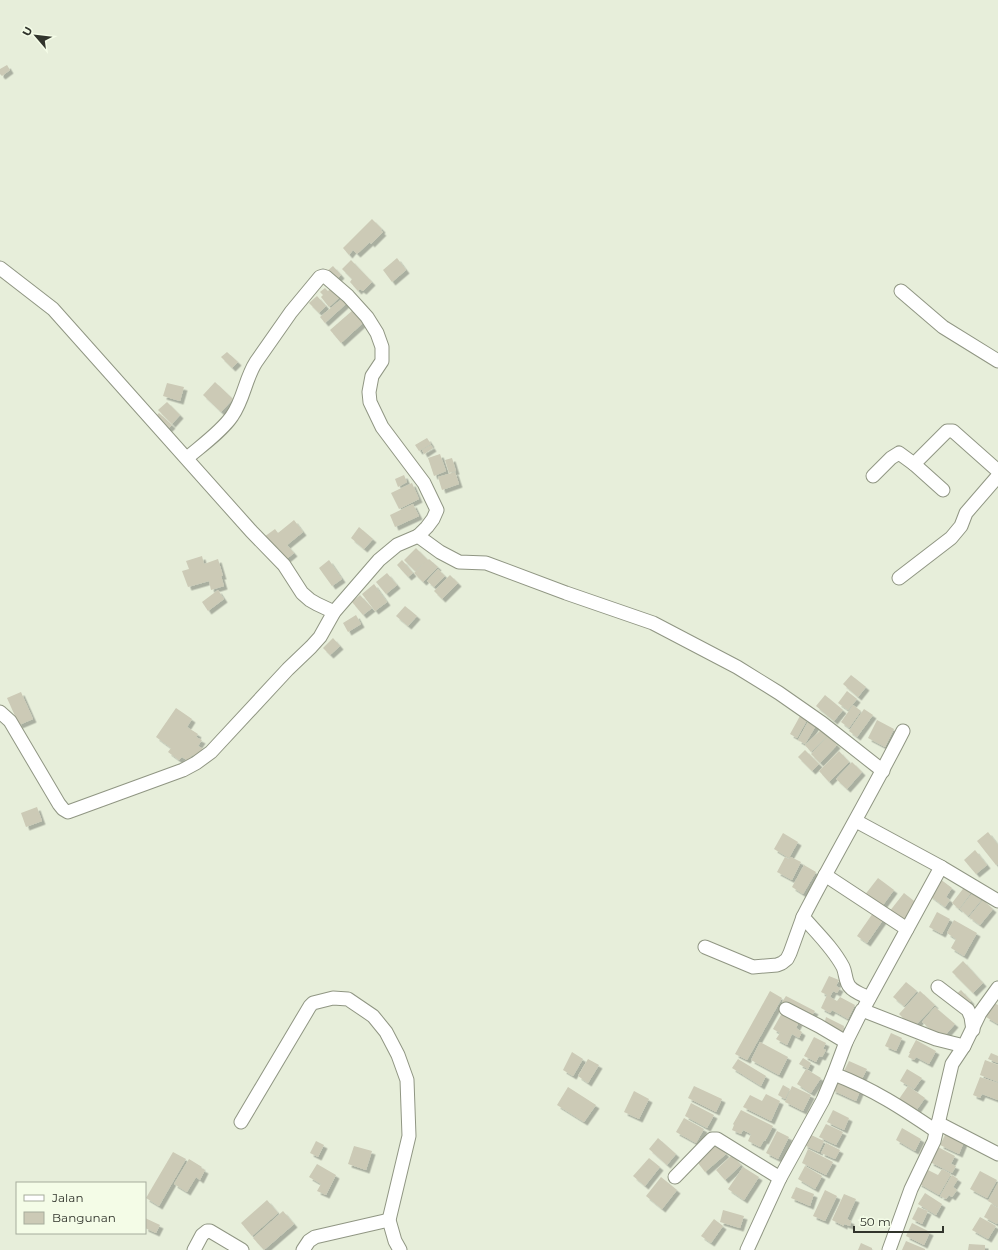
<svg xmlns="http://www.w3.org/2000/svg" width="998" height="1250" font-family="Montserrat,sans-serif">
  <defs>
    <filter id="shadow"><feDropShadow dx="3.5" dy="3.5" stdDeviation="0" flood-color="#0004"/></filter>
  </defs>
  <rect width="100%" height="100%" fill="#e7eeda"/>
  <g fill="#cccab6" filter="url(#shadow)">
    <path d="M7,65L10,70L2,76L0,74V69Z"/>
    <path d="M372,219L382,229L381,231L383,232L371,244L370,242L357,254L353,250L349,255L343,248Z"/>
    <path d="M397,258L406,270L392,282L383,270Z"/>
    <path d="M351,260L372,282L363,291L360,289L358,291L350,282L352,279L342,269Z"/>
    <path d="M333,266L341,275L335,281L326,272Z"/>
    <path d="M333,286L341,296L329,307L321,297L323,295L320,292L325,288L328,291Z"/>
    <path d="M317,296L326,306L319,313L309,303Z"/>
    <path d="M344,297L348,302L325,323L320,317Z"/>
    <path d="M353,310L364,322L341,343L330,330Z"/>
    <path d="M227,352L238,362L232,368L221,357Z"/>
    <path d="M215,382L233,399L221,412L203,395Z"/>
    <path d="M167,383L184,387L180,401L163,396Z"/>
    <path d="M167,402L180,415L172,424L158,410Z"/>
    <path d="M159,413L172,425L166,431L153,419Z"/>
    <path d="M427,438L431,444L419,451L415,445Z"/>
    <path d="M431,445L433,448L424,454L422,450Z"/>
    <path d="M440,454L446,471L434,476L428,458Z"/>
    <path d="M452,458L456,471L449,473L445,460Z"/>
    <path d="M455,472L459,484L442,490L438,477Z"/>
    <path d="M404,475L407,482L398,487L395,479Z"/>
    <path d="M412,483L419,499L399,509L391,493Z"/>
    <path d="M413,504L419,516L395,527L390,515Z"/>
    <path d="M294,520L303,532L287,545L294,553L283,562L264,537L275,529L278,533Z"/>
    <path d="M359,527L373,539L364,549L351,538Z"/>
    <path d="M416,548L428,560L429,559L438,567L423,582L414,573L425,562L415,571L404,560Z"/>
    <path d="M202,556L204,564L218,559L223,576H221L224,586L211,590L209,581L188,587L182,571L189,569L186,561Z"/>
    <path d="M329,560L342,579L332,586L319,568Z"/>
    <path d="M402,560L413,573L408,577L397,565Z"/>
    <path d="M438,569L445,576L434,587L427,581Z"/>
    <path d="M387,573L397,585L386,594L376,582Z"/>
    <path d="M450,575L458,583L442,599L434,591Z"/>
    <path d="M374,584L387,602L375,611L362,594Z"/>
    <path d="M218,590L224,599L208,611L202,602Z"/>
    <path d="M360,595L372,608L363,615L352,602Z"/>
    <path d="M405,606L417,616L408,626L396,616Z"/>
    <path d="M356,615L361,624L348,632L343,623Z"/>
    <path d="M333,638L340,646L330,655L323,648Z"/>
    <path d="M851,675L866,687L858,697L843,684Z"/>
    <path d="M847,691L857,699L848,710L838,703Z"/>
    <path d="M21,692L33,719L19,725L7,698Z"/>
    <path d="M825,695L843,710L834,721L816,706Z"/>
    <path d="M853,705L861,711L849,728L841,722Z"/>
    <path d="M176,708L192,719L187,727L198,734L196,737L202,740L198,746L203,749L197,758L192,755L188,761L182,757L179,760L168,752L171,748L156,737Z"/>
    <path d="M864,709L873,715L857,737L849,731Z"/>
    <path d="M800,716L807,720L797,738L790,734Z"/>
    <path d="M809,720L817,724L805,744L798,740Z"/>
    <path d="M877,720L894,729L885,747L868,738Z"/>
    <path d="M823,728L829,734L811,752L805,745Z"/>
    <path d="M828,736L837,745L820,763L811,754Z"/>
    <path d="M805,750L819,764L812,771L798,757Z"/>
    <path d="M839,751L849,762L829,782L819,771Z"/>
    <path d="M852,762L862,772L847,789L836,779Z"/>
    <path d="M37,807L42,821L26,827L21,813Z"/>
    <path d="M988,832L998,845V864L996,865L977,841Z"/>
    <path d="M783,833L798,842L789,858L774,849Z"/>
    <path d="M975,850L987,865L976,874L964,860Z"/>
    <path d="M785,857L789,859L791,857L801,862L792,880L777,872Z"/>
    <path d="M804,865L816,872L803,894L792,887Z"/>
    <path d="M878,878L894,890L880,909L864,896Z"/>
    <path d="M940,879L952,888L946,897L950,900L945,907L929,895Z"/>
    <path d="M966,885L973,890L959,909L952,903Z"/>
    <path d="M974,891L983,898L968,916L960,909Z"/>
    <path d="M904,893L919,905L904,924L889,912Z"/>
    <path d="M983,900L993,909L980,925L969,917Z"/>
    <path d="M937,912L950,919L942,934L929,927Z"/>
    <path d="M873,913L883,920L867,943L857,936Z"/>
    <path d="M954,920L977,933L964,956L951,948L956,939L947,933Z"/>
    <path d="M963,961L983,983L973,993L952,972Z"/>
    <path d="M829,976L839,980L836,986L840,988L837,993L833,991L830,997L837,1001L840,997L855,1005L848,1019L832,1010L830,1013L821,1008L827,995L821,992Z"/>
    <path d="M906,982L917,991L904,1006L893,997Z"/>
    <path d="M961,990L971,1001L964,1007L954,996Z"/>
    <path d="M770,991L782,998L747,1060L735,1054Z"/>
    <path d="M920,991L935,1005L913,1028L899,1014Z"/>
    <path d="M786,996L815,1011L811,1017L782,1002Z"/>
    <path d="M994,1003L998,1005V1024L986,1017Z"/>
    <path d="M935,1007L955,1024L942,1039L922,1022Z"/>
    <path d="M782,1013L799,1022L796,1028L802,1032L799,1038L792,1034L787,1045L776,1039L780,1033L773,1029Z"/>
    <path d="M826,1017L844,1026L842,1034L824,1025Z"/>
    <path d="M891,1033L902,1038L896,1051L885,1046Z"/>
    <path d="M814,1037L826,1043L823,1049L826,1050L822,1057L819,1056L816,1062L804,1056Z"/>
    <path d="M916,1040L936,1051L929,1064L916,1057L914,1060L908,1057L910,1053H909Z"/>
    <path d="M760,1042L788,1057L779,1075L751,1060Z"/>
    <path d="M572,1052L583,1059L573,1076L563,1070Z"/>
    <path d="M991,1053L998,1056V1063L988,1059Z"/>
    <path d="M803,1058L811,1063L808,1069L799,1064Z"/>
    <path d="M588,1059L599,1065L588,1083L578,1076Z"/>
    <path d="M738,1059L766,1076L761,1086L732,1068Z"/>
    <path d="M985,1060L998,1065V1082L980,1075Z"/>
    <path d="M849,1061L867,1069L862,1079L844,1071Z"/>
    <path d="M806,1069L821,1078L811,1093L797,1084Z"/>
    <path d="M907,1069L922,1078L914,1089L900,1081Z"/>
    <path d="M980,1077L998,1083V1100L982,1094L980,1098L973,1095Z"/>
    <path d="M838,1078L861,1089L856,1101L832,1090Z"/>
    <path d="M783,1085L790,1089L785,1099L778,1095Z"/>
    <path d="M694,1086L722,1099L716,1112L688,1098Z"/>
    <path d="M792,1086L811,1095L803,1111L785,1102Z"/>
    <path d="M908,1086L925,1098L916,1111L899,1099Z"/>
    <path d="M568,1087L596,1105L584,1122L557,1105Z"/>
    <path d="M634,1091L649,1099L639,1119L624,1112Z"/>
    <path d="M766,1094L780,1101L771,1121L743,1107L750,1095L762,1101Z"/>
    <path d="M691,1103L714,1115L707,1128L685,1116Z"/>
    <path d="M741,1110L773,1126L765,1141L764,1140L760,1147L748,1141L751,1134L743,1130L741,1134L732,1130L734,1125L733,1124Z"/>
    <path d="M833,1110L849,1118L844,1130L827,1122Z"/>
    <path d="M684,1118L704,1129L696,1143L676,1132Z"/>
    <path d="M826,1124L843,1132L836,1145L819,1137Z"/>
    <path d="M902,1128L921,1139L915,1151L896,1140Z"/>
    <path d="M777,1131L789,1137L778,1159L766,1153Z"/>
    <path d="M946,1133L964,1142L959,1154L940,1145Z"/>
    <path d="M809,1134L824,1141L819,1152L804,1145Z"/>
    <path d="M658,1138L676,1154L667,1165L649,1149Z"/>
    <path d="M316,1141L324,1145L318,1157L310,1153Z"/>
    <path d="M715,1142L726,1154L705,1172L695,1159Z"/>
    <path d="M826,1143L840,1150L835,1159L821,1153Z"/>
    <path d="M354,1146L372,1151L366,1170L348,1164Z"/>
    <path d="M938,1147L955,1156L951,1164L956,1166L952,1173L930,1162Z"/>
    <path d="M808,1149L833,1162L826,1175L802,1163Z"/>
    <path d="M173,1152L186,1159L159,1206L146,1198Z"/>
    <path d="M732,1155L741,1165L725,1180L716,1170Z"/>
    <path d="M649,1158L660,1167L645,1186L633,1176Z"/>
    <path d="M189,1159L202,1167L201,1168L205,1170L200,1180L196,1177L187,1192L174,1184Z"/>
    <path d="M317,1164L336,1175L326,1195L317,1191L321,1184L309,1177Z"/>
    <path d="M805,1166L822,1176L815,1189L798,1179Z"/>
    <path d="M743,1167L759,1177L744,1200L728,1189Z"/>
    <path d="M926,1169L938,1175L942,1169L951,1174L939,1195L918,1183Z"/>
    <path d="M980,1171L997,1180L987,1198L970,1189Z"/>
    <path d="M952,1175L958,1179L953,1187L957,1190L952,1197L949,1195L946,1199L940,1196Z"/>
    <path d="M661,1177L677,1190L662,1209L646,1196Z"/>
    <path d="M998,1183V1207L988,1201Z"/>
    <path d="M796,1187L814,1194L810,1206L791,1198Z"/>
    <path d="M825,1190L837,1196L825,1221L813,1216Z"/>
    <path d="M925,1193L942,1204L936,1215L918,1204Z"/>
    <path d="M844,1194L856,1199L847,1219L851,1221L850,1226L844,1224V1226L832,1220Z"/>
    <path d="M267,1200L278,1213L252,1236L241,1223Z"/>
    <path d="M991,1204L998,1208V1222L997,1224L984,1217Z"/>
    <path d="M918,1207L928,1211L922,1224L912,1219Z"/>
    <path d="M723,1210L744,1216L740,1228L720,1222Z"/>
    <path d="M283,1211L294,1224L264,1250L253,1238Z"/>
    <path d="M980,1217L996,1226L988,1239L972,1230Z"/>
    <path d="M145,1218L160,1225L156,1233L145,1228Z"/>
    <path d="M714,1219L723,1226L711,1243L701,1236Z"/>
    <path d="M912,1223L930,1232L924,1245L906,1236Z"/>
    <path d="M906,1241L925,1249V1250H902Z"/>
    <path d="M861,1243L872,1248V1250H858Z"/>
    <path d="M969,1244L985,1245V1250H968Z"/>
  </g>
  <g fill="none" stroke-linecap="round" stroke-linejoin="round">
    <defs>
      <g id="street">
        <path d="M0,268L53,309L251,531L284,565L302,593L310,600L317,604L334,612"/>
        <path d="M901,291L943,327L998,361"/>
        <path d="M914,464L943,490"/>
        <path d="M873,476L891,458L899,453L914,464L947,431H953L998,471"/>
        <path d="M418,536L440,552L459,562L486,563L566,593L653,623L737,667L779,693L822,723L883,771"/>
        <path d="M899,578L951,538L961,526L966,513L998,476"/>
        <path d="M0,712L10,721L59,804L63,809L68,812L183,770L196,763L211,752L288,669L311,647L320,637L334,612L379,560L397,545L418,536L427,527L433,519L437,510L424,483L382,427L370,402L369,392L372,376L382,361V347L377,333L367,317L348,296L326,277L323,276L320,277L291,312L256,362C245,379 244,399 232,416C222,431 201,446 187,458"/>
        <path d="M856,821L941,867"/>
        <path d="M825,875L907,929"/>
        <path d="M705,947L753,967L777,965L782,963L787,959L790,953L803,917"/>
        <path d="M938,987L968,1010L971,1017L973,1030"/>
        <path d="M869,998C863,995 854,992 850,987C845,982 846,973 843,967C833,948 817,933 803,917C835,855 871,794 903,731"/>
        <path d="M865,1006L941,867L998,901"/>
        <path d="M786,1009L819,1026L846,1042"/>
        <path d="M834,1074C873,1089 902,1108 936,1131"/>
        <path d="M241,1122L310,1006L313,1003L333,998L348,999L373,1016L386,1032L398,1055L407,1080L409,1136L389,1220L395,1241L400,1250"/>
        <path d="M938,1123L998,1154"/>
        <path d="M675,1177L708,1143L712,1139H717L780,1178"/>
        <path d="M194,1250L202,1235L207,1231H210L242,1250"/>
        <path d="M303,1250L309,1241L315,1237L389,1220"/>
        <path d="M747,1250L780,1178L823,1100L834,1074L846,1042L862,1010L936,1039L964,1046L980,1013L998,988"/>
        <path d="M889,1250L911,1189L934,1141L952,1064L964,1046"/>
      </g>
    </defs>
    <use href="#street" stroke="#909683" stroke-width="15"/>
    <use href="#street" stroke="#fff" stroke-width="13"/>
  </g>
  <rect x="16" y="1182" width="130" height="52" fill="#f4fce7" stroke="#a6ac9c"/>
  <rect x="24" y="1195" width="20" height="6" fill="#ffffff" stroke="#a6ac9c"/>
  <text x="52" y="1202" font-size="12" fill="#31342c">Jalan</text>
  <rect x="24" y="1212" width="20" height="12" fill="#cccab6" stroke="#a6ac9c"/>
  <text x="52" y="1222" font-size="12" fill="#31342c">Bangunan</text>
  <g transform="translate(36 36) rotate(298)" stroke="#f4fce7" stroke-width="3" paint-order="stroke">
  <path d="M0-3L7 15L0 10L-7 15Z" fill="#31342c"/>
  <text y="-6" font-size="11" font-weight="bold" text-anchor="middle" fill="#31342c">U</text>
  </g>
  <path d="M854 1226v6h89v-6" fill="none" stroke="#31342c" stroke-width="2"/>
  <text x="860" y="1226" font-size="12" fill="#31342c" stroke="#f4fce7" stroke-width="3" paint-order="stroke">50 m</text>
</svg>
